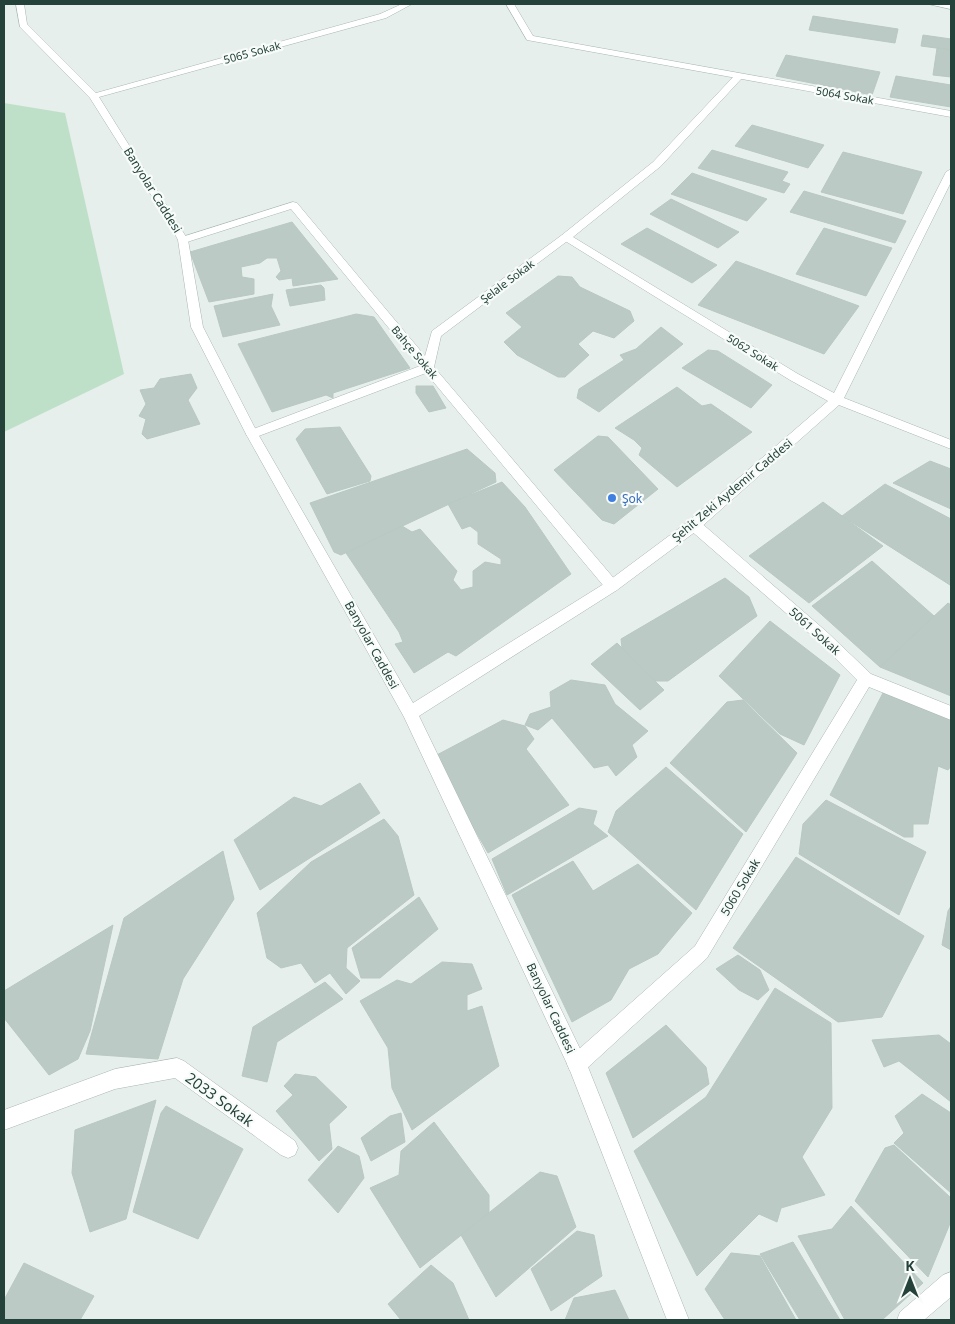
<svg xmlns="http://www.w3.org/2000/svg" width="955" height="1324" font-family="'Noto Sans',sans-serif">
  <rect width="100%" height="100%" fill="#e6efeb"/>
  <path fill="#bfe0c8" d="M4,103L65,113L124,374L4,432Z"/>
  <g fill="#bbcac4" stroke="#b8c9c2">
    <path d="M813,16L898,29L895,43L809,30Z"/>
    <path d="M923,35L951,39V50L921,46Z"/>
    <path d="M937,48L951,50V77L933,75Z"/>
    <path d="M786,55L880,72L872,95L776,76Z"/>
    <path d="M896,76L951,85V107L890,97Z"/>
    <path d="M752,125L824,145L808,168L735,146Z"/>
    <path d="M712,150L788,172L782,181L790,184L784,193L698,168Z"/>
    <path d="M843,152L922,172L903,214L821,192Z"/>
    <path d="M692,173L767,199L747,221L671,194Z"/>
    <path d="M804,191L906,221L895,243L790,212Z"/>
    <path d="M671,199L739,232L718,248L650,214Z"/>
    <path d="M292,222L338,279L293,286L292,278L279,280L276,277L281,271L277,258H267L260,263L241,267L242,277L254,279V294L209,302L190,252Z"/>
    <path d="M647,228L717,265L692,283L621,244Z"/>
    <path d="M824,228L892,248L866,296L796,274Z"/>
    <path d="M736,261L859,306L824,354L698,305Z"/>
    <path d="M558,276L572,277L580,287L630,311L634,321L614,338L593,331L578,344L589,355L565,377H558L517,355L504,342L522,327L506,313Z"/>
    <path d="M321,285L324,288L325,300L290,306L286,290Z"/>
    <path d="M273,294L271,306L280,325L223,337L214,306Z"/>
    <path d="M356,314L374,317L410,368L333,393V398L326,395L272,412L238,344Z"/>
    <path d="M661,327L683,344L599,412L577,398L579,389L624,360L620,355L636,349Z"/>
    <path d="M708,350L718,351L772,385L751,408L682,368Z"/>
    <path d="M191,374L197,388L188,400L200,424L147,439L142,434L146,419L139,416L146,404L140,390L154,388L160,379Z"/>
    <path d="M416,386H433L446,408L429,412L416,393Z"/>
    <path d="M677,387L702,406L711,404L752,432L677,487L639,455L642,448L634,440L615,428Z"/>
    <path d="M340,427L371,476L370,481L327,494L296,439L305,429Z"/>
    <path d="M598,436L608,437L658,489L614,524L602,520L554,470Z"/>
    <path d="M467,449L495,473L496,482L341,555L334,552L310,503Z"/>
    <path d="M930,461L951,469V509L893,483Z"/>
    <path d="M502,482L525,507L571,574L456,656L448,652L414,673L395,644L403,642L399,632L346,553L402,526L412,532L420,529L457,571L453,580L461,590L473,587V571L485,562L501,565V559L478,544V532L470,526L462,529L448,504Z"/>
    <path d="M885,484L951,519V582L950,585L842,516Z"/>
    <path d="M823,502L883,546L809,603L749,556Z"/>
    <path d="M872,561L934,616L880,667L812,606Z"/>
    <path d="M725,578L749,597L757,616L668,681H656L622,648L621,639Z"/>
    <path d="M948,603L951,605V696L880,667Z"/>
    <path d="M770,621L840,675L804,745L780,734L719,676Z"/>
    <path d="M617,643L664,690L640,710L591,664Z"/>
    <path d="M571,680L605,685L615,704L648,731L632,745L637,757L616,776L608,765L594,768L552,718L538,730L525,725L530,714L551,707L550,692Z"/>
    <path d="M884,691L925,705L951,717V766L948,770L938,766L928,824H913V837H904L830,795Z"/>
    <path d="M743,700L797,753L746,832L670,763L727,702Z"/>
    <path d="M503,720L525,726L534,739L526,749L569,805L488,853L433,757Z"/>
    <path d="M666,767L743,834L696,910L608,832L616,811Z"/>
    <path d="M360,783L380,813L260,890L234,840L294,797L321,806Z"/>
    <path d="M826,800L926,852L899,915L799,854L803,824Z"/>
    <path d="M579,808L597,811L593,824L608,836L507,895L492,859Z"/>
    <path d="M384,819L398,836L414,895L347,948L346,968L360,981L346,994L330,973L315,983L301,963L281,968L267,958L257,913L311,862Z"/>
    <path d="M223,851L234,899L183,979L158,1059L86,1054L124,918Z"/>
    <path d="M796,857L924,936L882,1017L838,1022L733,948Z"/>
    <path d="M573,861L593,891L638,864L692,913L658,954L629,969L611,1000L572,1022L512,895Z"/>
    <path d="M419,897L438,929L380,978H361L352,948Z"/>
    <path d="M951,906V950L942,945L948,911Z"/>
    <path d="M113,925L90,1031L78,1059L49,1075L4,1018V991Z"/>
    <path d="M738,955L760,970L769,990L758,1000L739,990L716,969Z"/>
    <path d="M442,962L472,964L482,989L467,995V1011L482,1006L499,1066L412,1130L392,1088L388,1048L360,1001L397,980L411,984Z"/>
    <path d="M325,982L343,999L277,1042L267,1082L242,1076L253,1027Z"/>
    <path d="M775,988L831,1023L832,1108L802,1157L825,1195L781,1208L777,1222L759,1214L697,1276L634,1151L706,1097Z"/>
    <path d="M666,1025L706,1067L709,1084L633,1138L606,1073Z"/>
    <path d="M939,1035L951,1044V1102L899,1061L884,1067L872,1040Z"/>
    <path d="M295,1074L316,1077L347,1107L329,1124L332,1149L319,1161L276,1111L293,1095L284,1086Z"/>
    <path d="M922,1094L951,1113V1193L894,1143L904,1133L895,1116Z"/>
    <path d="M156,1100L126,1219L90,1232L72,1173L75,1130Z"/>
    <path d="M166,1106L243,1149L198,1239L133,1212L161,1113Z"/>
    <path d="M401,1113L405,1142L371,1161L361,1138L390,1116Z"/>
    <path d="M434,1122L489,1195V1213L420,1268L370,1188L399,1175L401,1151Z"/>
    <path d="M894,1145L951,1198V1221L928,1277L855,1201L885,1148Z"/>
    <path d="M338,1146L359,1156L364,1178L338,1213L308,1180Z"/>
    <path d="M540,1172L557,1176L576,1227L496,1297L461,1235Z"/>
    <path d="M851,1206L923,1283L882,1320H845L798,1236L832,1229Z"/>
    <path d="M577,1231L594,1235L602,1276L551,1311L531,1269Z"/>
    <path d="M793,1242L840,1320H800L760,1254Z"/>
    <path d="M731,1253L760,1256L796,1320H725L705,1289Z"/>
    <path d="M24,1263L94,1296L80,1320L4,1319V1300Z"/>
    <path d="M431,1265L453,1283L469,1320H401L388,1304Z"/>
    <path d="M615,1290L629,1320H565L574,1298Z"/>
  </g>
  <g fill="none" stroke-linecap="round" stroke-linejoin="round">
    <defs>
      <g id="lane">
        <path d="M506,4H514L533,36L951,111V117L527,40Z"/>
        <path d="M293,202L297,203L425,356L432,331L562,235H570L571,237L570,239L441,336L434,367L617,582L619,586L617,590L612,592L607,590L426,373L256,437H248L246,434L248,431L420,366L291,209L187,242L183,243L178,240L179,238Z"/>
        <path d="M694,520L699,521L827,632L871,674L951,706V720L869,687L707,958L584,1071L577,1074L570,1071L567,1064L570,1057L695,946L857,680L817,640L689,529L687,525L689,521Z"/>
        <path d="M177,1058L184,1061L295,1141L298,1148L295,1155L288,1158L281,1155L175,1078L115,1089L4,1130V1110L115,1069Z"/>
      </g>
      <g id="street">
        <path d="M16,4H24L27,24L96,93L380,14L402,4H412L386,18L99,97L188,240L203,327L258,434L413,703L607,582L689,521L828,401L790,380L562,239L561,237L562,235L653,162L736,74H742V78L661,166L573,237L798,374L834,393L946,172L951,169V182L844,398L951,440V449L839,405L699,529L617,590L419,716L584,1057L689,1320H667L569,1068L404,717L246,434L191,327L178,240L172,228L90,98L20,27Z"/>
        <path d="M928,4L951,5V9Z"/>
        <path d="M951,1272V1297L924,1320H897L900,1312L943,1275Z"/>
      </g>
    </defs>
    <use href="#lane" stroke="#a8b8b2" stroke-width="1"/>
    <use href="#street" stroke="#a8b8b2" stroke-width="1"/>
    <use href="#lane" fill="#fff" fill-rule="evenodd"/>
    <use href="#street" fill="#fff" fill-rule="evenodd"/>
  </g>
  <circle fill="#3f7fe0" stroke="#f7fbf9" stroke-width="2" cx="612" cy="498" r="5"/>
  <g text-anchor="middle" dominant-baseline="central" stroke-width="4.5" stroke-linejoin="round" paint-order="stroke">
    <g font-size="11" fill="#24423a" stroke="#f7fbf9">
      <text transform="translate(252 52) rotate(-15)">5065 Sokak</text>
      <text transform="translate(845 95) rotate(10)">5064 Sokak</text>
      <text transform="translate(507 281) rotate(-37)">Şelale Sokak</text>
      <text transform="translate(415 352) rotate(50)">Bahçe Sokak</text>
      <text transform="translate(753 352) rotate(32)">5062 Sokak</text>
    </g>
    <g font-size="12" fill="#24423a" stroke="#f7fbf9">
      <text transform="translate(153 190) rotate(58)">Banyolar Caddesi</text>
      <text transform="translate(732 490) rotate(-40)">Şehit Zeki Aydemir Caddesi</text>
      <text transform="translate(815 631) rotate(42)">5061 Sokak</text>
      <text transform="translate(372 645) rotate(61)">Banyolar Caddesi</text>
      <text transform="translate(740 887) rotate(-59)">5060 Sokak</text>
      <text transform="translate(551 1008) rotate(65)">Banyolar Caddesi</text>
    </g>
    <g font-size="12" fill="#366cbe" stroke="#f7fbf9" text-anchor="start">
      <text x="622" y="498">Şok</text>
    </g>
    <g font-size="15" fill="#24423a" stroke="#f7fbf9">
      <text transform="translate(220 1099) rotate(36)">2033 Sokak</text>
    </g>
  </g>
  <rect width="955" height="1324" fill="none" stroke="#24423a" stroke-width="10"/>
  <g transform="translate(910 1279)" stroke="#f7fbf9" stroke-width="4" paint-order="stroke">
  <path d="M0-4L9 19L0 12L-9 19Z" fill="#24423a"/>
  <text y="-8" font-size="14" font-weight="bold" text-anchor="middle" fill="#24423a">K</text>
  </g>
</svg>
